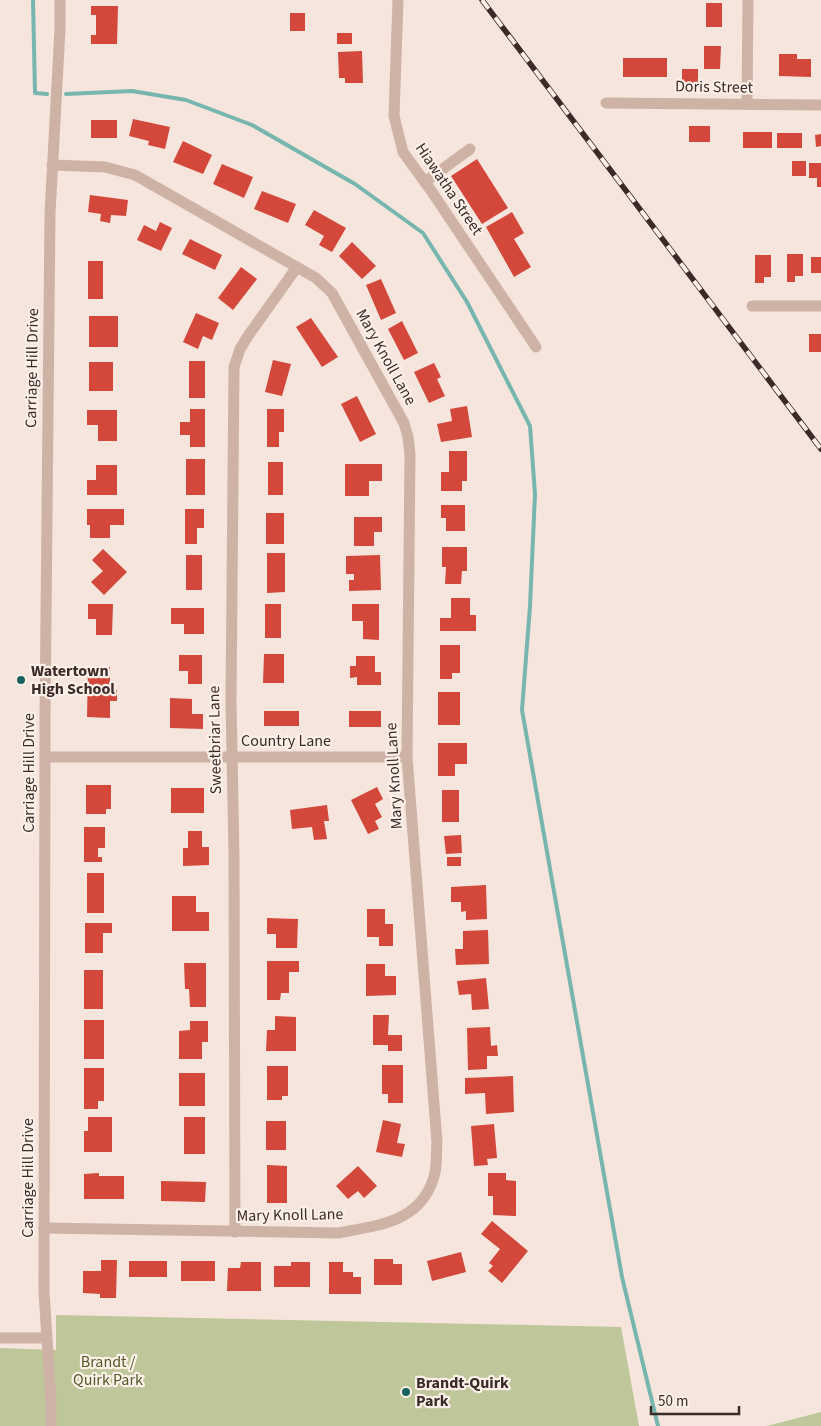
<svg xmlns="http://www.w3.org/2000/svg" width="821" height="1426" font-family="'Source Sans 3',sans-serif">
  <rect width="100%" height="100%" fill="#f5e5dc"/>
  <g fill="#bec69a">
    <path d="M56,1315L621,1327L639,1426H0V1348L56,1350Z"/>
    <path d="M821,1412V1426H767Z"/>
  </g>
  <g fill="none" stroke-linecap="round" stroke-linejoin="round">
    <g stroke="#77b6ae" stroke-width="4">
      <path d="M33,0L35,93L47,94"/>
      <path d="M66,94L132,91L186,100L252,125L355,184L423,233L467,302L530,426L535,494L530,606L522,710L622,1277L658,1426"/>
    </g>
  </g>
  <g fill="#d4483b">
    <rect x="706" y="3" width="16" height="24"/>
    <path d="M91,6H118L117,44H91V35H96V15H91Z"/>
    <rect x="290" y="13" width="15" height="18"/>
    <rect x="337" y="33" width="15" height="11"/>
    <path d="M704,46H721L720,69H704Z"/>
    <path d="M362,51L363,83H345V78H339L338,52Z"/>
    <path d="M779,54H797V59H811V77L779,76Z"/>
    <rect x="623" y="58" width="44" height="19"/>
    <rect x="682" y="69" width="16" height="14"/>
    <path d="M133,119L170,127L165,149L148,145L149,141L129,136Z"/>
    <rect x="91" y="120" width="26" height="18"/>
    <rect x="689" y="126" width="21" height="16"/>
    <rect x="743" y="132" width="29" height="16"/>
    <rect x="777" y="133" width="25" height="15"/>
    <path d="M821,134V146L816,147L815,135Z"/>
    <path d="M183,141L212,155L203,174L173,162Z"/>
    <path d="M477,159L508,208L482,224L451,176Z"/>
    <rect x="792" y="161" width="14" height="15"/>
    <path d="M809,163H821V187H817V178H809Z"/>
    <path d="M222,164L253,177L244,198L213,184Z"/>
    <path d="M262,191L296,204L288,223L254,209Z"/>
    <path d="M90,195L128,200L126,216L111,215L110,223L100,221L101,214L88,212Z"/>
    <path d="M314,210L346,228L332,252L319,245L324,236L305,225Z"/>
    <path d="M512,212L524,233L514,239L531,267L514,277L486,227Z"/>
    <path d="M160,222L172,228L161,251L137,240L144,225L156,231Z"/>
    <path d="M190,239L222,255L215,270L182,254Z"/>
    <path d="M352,242L376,266L362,279L339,256Z"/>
    <path d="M787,254H803V276H795V282H787Z"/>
    <path d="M755,255H771V277H764V283H755Z"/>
    <rect x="811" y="257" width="10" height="16"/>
    <rect x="88" y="261" width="15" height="38"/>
    <path d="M241,267L257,279L233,310L218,298Z"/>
    <path d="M381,279L396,313L381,320L366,285Z"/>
    <path d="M196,313L219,323L212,340L203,336L198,349L183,342Z"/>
    <rect x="89" y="316" width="29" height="31"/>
    <path d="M311,318L338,357L322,367L296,327Z"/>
    <path d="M402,321L418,353L404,360L388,329Z"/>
    <rect x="809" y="334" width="12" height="18"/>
    <path d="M273,360L291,364L282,396L265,392Z"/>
    <rect x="189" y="361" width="16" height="37"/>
    <rect x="89" y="362" width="24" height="29"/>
    <path d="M434,363L441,377L437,379L445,396L429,403L414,372Z"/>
    <path d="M357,396L376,434L360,442L341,404Z"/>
    <path d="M467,406L472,437L441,442L437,424L452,421L450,409Z"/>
    <path d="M190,409H205V447H190V435H180V422H190Z"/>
    <path d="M267,409H284V432H279V447H267Z"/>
    <path d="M87,410H117V441H98V425H87Z"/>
    <path d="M449,451H467V481H462V491H441V472H449Z"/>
    <rect x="186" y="459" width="19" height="36"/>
    <rect x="268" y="462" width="15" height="33"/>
    <path d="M345,464H382V481H369V496H345Z"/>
    <path d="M96,465H117V495H87V480H96Z"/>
    <path d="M441,505H465V531H446V518H441Z"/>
    <path d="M87,509H124V525H110V538H90V525H87Z"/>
    <path d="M185,509H204V528H197V544H185Z"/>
    <rect x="266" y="513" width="18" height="31"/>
    <path d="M354,517H382V532H374V546H354Z"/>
    <path d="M442,547H467V571H462L461,584H445L446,567H442Z"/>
    <path d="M103,549L127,572L104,595L91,582L103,571L92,560Z"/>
    <path d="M267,553H285V592L267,593Z"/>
    <rect x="186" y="555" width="16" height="35"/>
    <path d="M380,555L381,590L349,591V580H354V574H346V556Z"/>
    <path d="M451,598H470V615H476V631H440V618H451Z"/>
    <path d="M88,604H113L112,635H96V619H88Z"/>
    <rect x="265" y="604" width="16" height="34"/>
    <path d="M352,604H379V640L363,639V621H352Z"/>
    <path d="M171,608H204V634H184V624H171Z"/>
    <path d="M440,645H460V673H452V679H440Z"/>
    <path d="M264,654H284V683H263Z"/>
    <path d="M179,655H202V684H188V671H179Z"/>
    <path d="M356,656H375V672H381V685H357V677L350,678V666H356Z"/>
    <path d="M88,667H110V690H117V701H110V718L87,717Z"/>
    <rect x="438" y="692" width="22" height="33"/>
    <path d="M170,698L192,699V714H203V729L170,728Z"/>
    <rect x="264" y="711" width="35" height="15"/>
    <rect x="349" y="711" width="32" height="16"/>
    <path d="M438,743H467V764H455V776H438Z"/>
    <path d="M86,785H111V809H106V814H86Z"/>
    <path d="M377,787L383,799L375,804L382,817L375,821L379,829L368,834L351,800Z"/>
    <rect x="171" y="788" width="33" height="25"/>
    <rect x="442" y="790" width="17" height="32"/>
    <path d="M327,805L329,821H324L327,839L314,840L312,827L292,829L290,810Z"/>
    <path d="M84,827H105V848H98V857H102V862H84Z"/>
    <path d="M188,831H202V847H209V865L183,866V848H188Z"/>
    <path d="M461,835L462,853L446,854L444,836Z"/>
    <rect x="447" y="857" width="14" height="9"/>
    <rect x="87" y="873" width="17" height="40"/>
    <path d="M486,885L487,919L466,920V911L461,912V902H451V887Z"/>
    <path d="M172,896H196V912H209V931H172Z"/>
    <path d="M367,909H385V924H393V946H379V937H367Z"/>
    <path d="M267,918L298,919L297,948H276V934H267Z"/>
    <path d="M85,923H112V933H103V953H85Z"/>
    <path d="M488,930L489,964L456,965L455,949H463V931Z"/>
    <path d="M267,961H299V972H289V993H281L280,1000H267Z"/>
    <path d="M184,963H206V1007H190L189,989H185Z"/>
    <path d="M366,964H385V976H396V995L366,996Z"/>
    <rect x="84" y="970" width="19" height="39"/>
    <path d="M486,978L489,1009L472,1010L471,994L459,995L457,981Z"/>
    <path d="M373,1015H389L388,1035H402V1051H388V1045H373Z"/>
    <path d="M275,1016L296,1017V1051H266L267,1030H275Z"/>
    <rect x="84" y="1020" width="20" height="39"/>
    <path d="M190,1021H208V1042H202V1059H179V1031L190,1030Z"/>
    <path d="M490,1027L491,1046L497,1045L498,1056H487V1069L468,1070L467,1028Z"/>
    <path d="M382,1065H403V1103H388V1094H382Z"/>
    <path d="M267,1066H288V1096H282V1100H267Z"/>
    <path d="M84,1068H104V1101H98V1109H84Z"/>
    <rect x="179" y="1073" width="26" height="33"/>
    <path d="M513,1076L514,1112L486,1114L485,1093L465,1094V1078Z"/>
    <path d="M88,1117H112V1152H84V1131H88Z"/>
    <rect x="184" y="1117" width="21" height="37"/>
    <path d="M383,1120L401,1124L397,1143L405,1144L402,1157L376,1152Z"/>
    <rect x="266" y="1121" width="20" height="29"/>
    <path d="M494,1124L497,1158L487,1159L488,1165L474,1166L471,1126Z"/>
    <path d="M267,1165L287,1166V1203H267Z"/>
    <path d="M358,1166L377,1186L364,1198L358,1191L348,1199L336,1186Z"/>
    <path d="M99,1173V1176H124V1199H84V1174Z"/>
    <path d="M488,1173H506V1180L516,1181V1216L493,1215V1196H488Z"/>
    <path d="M161,1181L206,1182L205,1202L161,1201Z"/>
    <path d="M492,1221L528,1251L502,1283L488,1271L493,1266L489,1263L500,1249L481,1234Z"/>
    <path d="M461,1252L466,1272L432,1281L427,1261Z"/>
    <path d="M374,1259H393V1264H402V1285H374Z"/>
    <path d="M101,1260H117L116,1298H100V1294L83,1293V1271H101Z"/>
    <rect x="129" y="1261" width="38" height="16"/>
    <rect x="181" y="1261" width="34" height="20"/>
    <path d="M241,1262H261V1291H227L228,1268H240Z"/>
    <path d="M291,1262H310V1287H274V1266H291Z"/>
    <path d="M329,1262H343V1272H353V1277H361V1294H329Z"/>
  </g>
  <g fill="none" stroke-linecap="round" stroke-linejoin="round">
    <g stroke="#cfb2a6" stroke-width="11">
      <path d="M398,0L394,116L403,152L432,192L536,347"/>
      <path d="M606,103L821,105"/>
      <path d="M747,104L748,0"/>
      <path d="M425,182L470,149"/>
      <path d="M752,306H821"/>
      <path d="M45,757H407"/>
      <path d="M44,1228L338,1233C380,1225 423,1222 435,1173C437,1163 436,1152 437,1142L407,757L410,454L408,437L404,423L332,293L316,278L135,175L105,167L52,165"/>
      <path d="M235,1232L234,857L231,701L234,367L240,349L248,336L297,267"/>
      <path d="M0,1338H46"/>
      <path d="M51,1426V1401L44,1292L45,718L50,213L60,29V0"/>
    </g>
    <defs>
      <path id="rail" d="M482,0L821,449"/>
    </defs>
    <use href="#rail" stroke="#3a2b28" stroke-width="5.5"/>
    <use href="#rail" stroke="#fcf0e9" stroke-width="4" stroke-dasharray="11" stroke-linecap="butt"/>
  </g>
  <g fill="#18615a" stroke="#fcf0e9" stroke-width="2">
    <circle cx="21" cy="680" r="5"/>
    <circle cx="406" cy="1392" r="5"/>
  </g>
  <g text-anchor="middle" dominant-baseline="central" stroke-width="4.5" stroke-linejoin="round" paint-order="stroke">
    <g font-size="16" fill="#3a2b28" stroke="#fcf0e9">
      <text transform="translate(714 87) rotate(1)">Doris Street</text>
      <text transform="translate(449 189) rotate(56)">Hiawatha Street</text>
      <text transform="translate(386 357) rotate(61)">Mary Knoll Lane</text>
      <text transform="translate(32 368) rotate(-89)">Carriage Hill Drive</text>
      <text transform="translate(215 740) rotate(-91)">Sweetbriar Lane</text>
      <text x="286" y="741">Country Lane</text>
      <text transform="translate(29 773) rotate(-90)">Carriage Hill Drive</text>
      <text transform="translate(394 776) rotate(-93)">Mary Knoll Lane</text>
      <text transform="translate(28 1178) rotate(-90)">Carriage Hill Drive</text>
      <text transform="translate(290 1215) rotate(-1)">Mary Knoll Lane</text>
    </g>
    <g font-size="16" font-weight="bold" fill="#3a2b28" stroke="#fcf0e9" text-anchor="start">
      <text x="31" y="671">Watertown<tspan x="31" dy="18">High School</tspan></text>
      <text x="416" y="1383">Brandt-Quirk<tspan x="416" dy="18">Park</tspan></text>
    </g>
    <g font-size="16" fill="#515c28" stroke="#fcf0e9">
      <text x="108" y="1362">Brandt /<tspan x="108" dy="18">Quirk Park</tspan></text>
    </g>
  </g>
  <path d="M651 1406v8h88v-8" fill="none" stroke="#3a2b28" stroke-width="2.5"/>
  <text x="658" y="1406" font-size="15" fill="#3a2b28" stroke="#fcf0e9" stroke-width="4" paint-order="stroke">50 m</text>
</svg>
